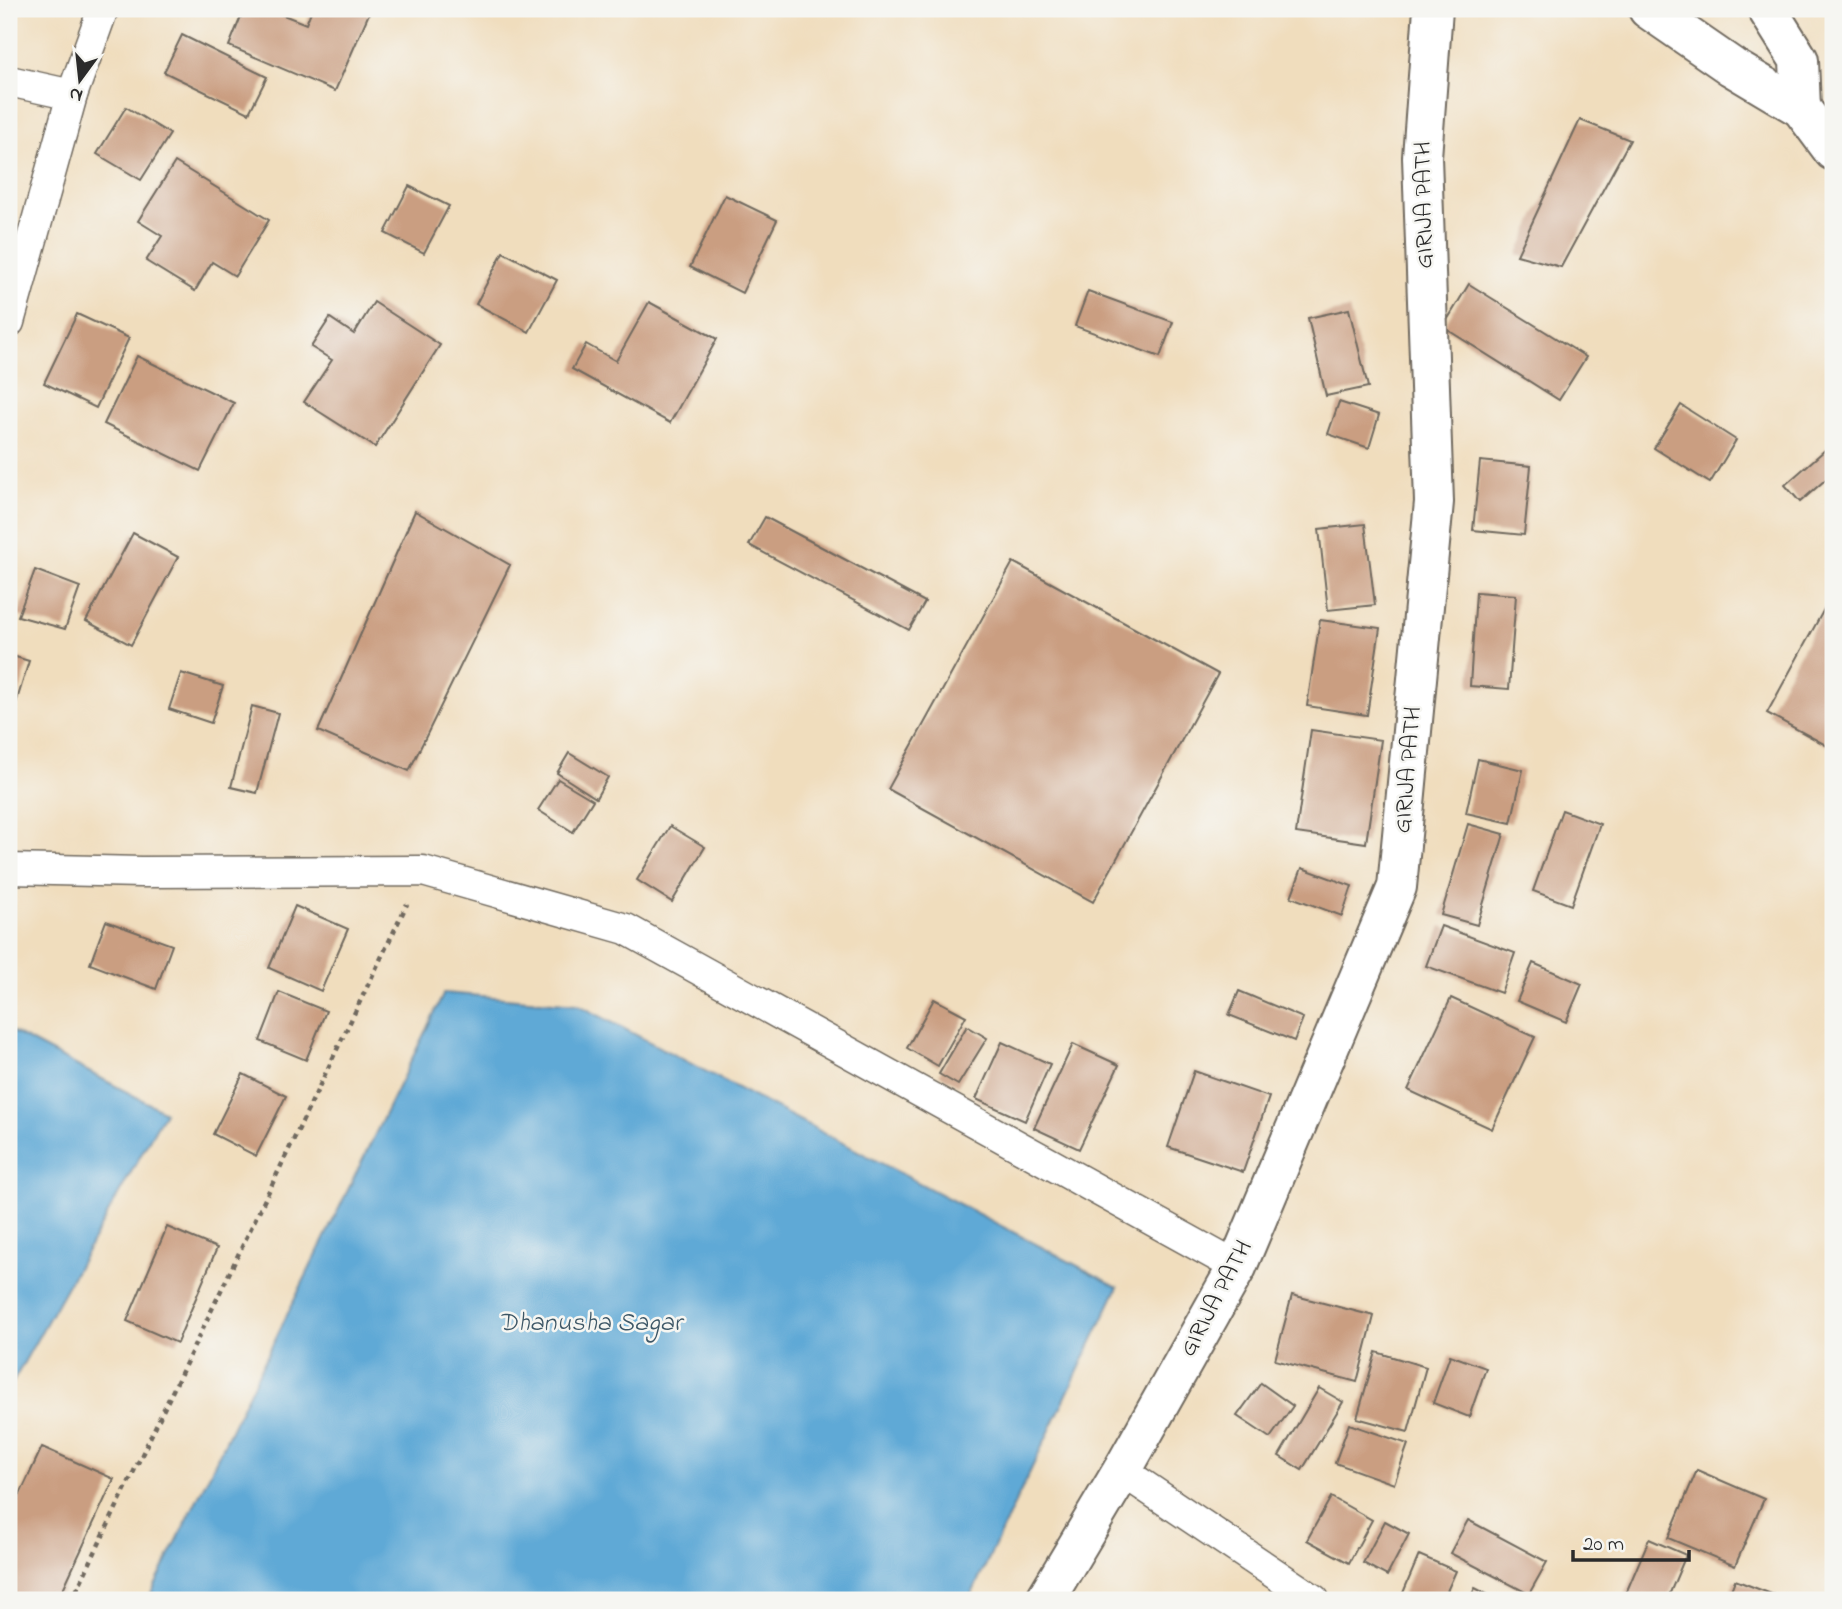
<svg xmlns="http://www.w3.org/2000/svg" width="1842" height="1609" font-family="'Indie Flower',sans-serif">
  <rect width="100%" height="100%" fill="#f6f6f2"/>
  <filter id="ink" filterUnits="userSpaceOnUse"><feTurbulence type="fractalNoise" baseFrequency=".0143" numOctaves="2"/><feDisplacementMap in="SourceGraphic" scale="14" xChannelSelector="R" yChannelSelector="G"/><feConvolveMatrix kernelMatrix="1 2 1 2 8 2 1 2 1" color-interpolation-filters="sRGB"/></filter>
  <filter id="wash" filterUnits="userSpaceOnUse"><feTurbulence type="fractalNoise" baseFrequency=".00686" numOctaves="4" result="noise"/><feDisplacementMap in="SourceGraphic" scale="28" xChannelSelector="R" yChannelSelector="G"/><feGaussianBlur stdDeviation="1.57" result="paint"/><feColorMatrix in="noise" values="0 0 0 0 0 0 0 0 0 0 0 0 0 0 0 0 0 1.4 0 .05"/><feComposite in="paint" operator="in"/></filter>
  <g filter="url(#wash)">
    <rect width="100%" height="100%" fill="#f0ddbd"/>
    <g fill="#5ea9d6" stroke="#446a80" stroke-width="2">
      <path d="M444,993L577,1004L1118,1287L969,1600H148Z"/>
      <path d="M9,1030L165,1112L9,1389Z"/>
    </g>
    <g id="blocks">
      <g fill="#ca9e81">
        <path d="M244,9H268L306,24L312,9H371L335,91L229,46Z"/>
        <path d="M182,35L267,77L249,113L164,72Z"/>
        <path d="M126,107L170,134L141,180L97,154Z"/>
        <path d="M1580,120L1630,140L1561,267L1517,255Z"/>
        <path d="M175,162L269,220L235,276L212,262L195,291L146,261L162,236L138,221Z"/>
        <path d="M409,186L449,206L424,253L385,233Z"/>
        <path d="M725,195L777,220L742,293L690,267Z"/>
        <path d="M503,252L557,280L529,332L476,304Z"/>
        <path d="M1469,284L1586,357L1559,400L1443,327Z"/>
        <path d="M1088,291L1173,322L1160,357L1075,326Z"/>
        <path d="M374,302L440,345L375,447L304,402L332,360L311,347L330,318L354,334Z"/>
        <path d="M649,302L717,339L670,423L572,369L586,344L616,361Z"/>
        <path d="M1349,309L1368,387L1326,396L1308,318Z"/>
        <path d="M77,314L129,338L96,408L44,383Z"/>
        <path d="M137,356L234,403L200,471L104,424Z"/>
        <path d="M1339,402L1379,415L1369,448L1328,434Z"/>
        <path d="M1681,405L1736,440L1710,483L1654,448Z"/>
        <path d="M1833,443V473L1800,502L1785,485Z"/>
        <path d="M1480,461L1531,466L1524,535L1473,530Z"/>
        <path d="M415,511L510,565L409,771L318,731Z"/>
        <path d="M765,517L925,602L909,630L749,545Z"/>
        <path d="M1365,524L1375,605L1328,610L1319,529Z"/>
        <path d="M133,533L178,557L131,645L86,621Z"/>
        <path d="M1013,562L1218,674L1093,902L888,789Z"/>
        <path d="M35,570L80,587L65,629L18,616Z"/>
        <path d="M1476,592L1516,595L1509,689L1470,686Z"/>
        <path d="M1833,593V749L1767,713Z"/>
        <path d="M1320,620L1380,628L1367,715L1307,706Z"/>
        <path d="M9,655L29,661L9,726Z"/>
        <path d="M181,673L223,686L211,723L169,709Z"/>
        <path d="M252,706L278,713L257,793L231,787Z"/>
        <path d="M1311,730L1381,740L1366,843L1296,833Z"/>
        <path d="M569,753L608,777L596,798L557,773Z"/>
        <path d="M1478,759L1523,770L1511,823L1466,813Z"/>
        <path d="M558,779L593,800L573,832L538,810Z"/>
        <path d="M1562,810L1600,824L1571,905L1533,891Z"/>
        <path d="M1468,824L1504,834L1477,925L1441,915Z"/>
        <path d="M670,826L705,847L672,902L637,880Z"/>
        <path d="M1302,868L1352,886L1342,916L1291,897Z"/>
        <path d="M295,906L348,929L321,991L269,968Z"/>
        <path d="M106,921L172,945L156,989L90,964Z"/>
        <path d="M1441,926L1515,953L1501,993L1426,966Z"/>
        <path d="M1533,963L1582,984L1566,1022L1517,1001Z"/>
        <path d="M1239,991L1303,1018L1294,1041L1229,1015Z"/>
        <path d="M279,992L326,1011L306,1060L260,1041Z"/>
        <path d="M1451,998L1535,1037L1492,1129L1408,1090Z"/>
        <path d="M934,999L966,1016L938,1066L907,1048Z"/>
        <path d="M967,1026L987,1038L958,1085L939,1074Z"/>
        <path d="M1002,1042L1050,1064L1025,1121L976,1099Z"/>
        <path d="M1073,1044L1119,1065L1079,1149L1034,1128Z"/>
        <path d="M1194,1071L1269,1097L1243,1172L1168,1147Z"/>
        <path d="M243,1074L286,1096L256,1156L213,1134Z"/>
        <path d="M167,1227L217,1248L177,1343L127,1321Z"/>
        <path d="M1292,1295L1374,1316L1357,1382L1275,1360Z"/>
        <path d="M1376,1352L1426,1367L1408,1432L1357,1418Z"/>
        <path d="M1450,1355L1486,1368L1469,1417L1433,1403Z"/>
        <path d="M1261,1383L1293,1406L1270,1438L1237,1416Z"/>
        <path d="M1319,1388L1343,1402L1302,1470L1279,1456Z"/>
        <path d="M1349,1424L1408,1444L1394,1484L1335,1463Z"/>
        <path d="M42,1447L114,1479L58,1600H9V1518Z"/>
        <path d="M1697,1470L1764,1499L1735,1566L1668,1538Z"/>
        <path d="M1331,1497L1372,1520L1349,1563L1307,1540Z"/>
        <path d="M1468,1520L1547,1562L1529,1594L1450,1553Z"/>
        <path d="M1385,1521L1409,1534L1387,1576L1363,1563Z"/>
        <path d="M1649,1539L1686,1555L1667,1600H1623Z"/>
        <path d="M1419,1555L1456,1571L1443,1600H1400Z"/>
        <path d="M1735,1580L1787,1600H1727Z"/>
        <path d="M1475,1588L1498,1600H1469Z"/>
      </g>
    </g>
  </g>
  <g filter="url(#ink)">
    <use href="#blocks" fill-opacity="0" stroke="#70695e" stroke-width="2"/>
    <g fill="none" stroke-linecap="round" stroke-linejoin="round">
      <defs>
        <g id="street">
          <path d="M9,81L72,95"/>
          <path d="M9,322L72,95L103,9"/>
          <path d="M9,869L141,872L423,871L626,929L1237,1267"/>
          <path d="M1122,1471L1314,1600"/>
        </g>
        <g id="secondary">
          <path d="M1648,9L1732,67L1801,108L1833,151"/>
          <path d="M1767,9L1799,60L1801,108"/>
          <path d="M1045,1600L1122,1471L1237,1267L1397,887L1434,502L1422,157L1433,9"/>
        </g>
      </defs>
      <use href="#street" stroke="#70695e" stroke-width="33"/>
      <use href="#secondary" stroke="#70695e" stroke-width="42"/>
      <path stroke="#70695e" stroke-width="4.5" stroke-dasharray="5 5" stroke-linecap="butt" d="M72,1600L407,904"/>
      <use href="#street" stroke="#fff" stroke-width="30"/>
      <use href="#secondary" stroke="#fff" stroke-width="38"/>
    </g>
  </g>
  <g text-anchor="middle" dominant-baseline="central" stroke-width="5" stroke-linejoin="round" paint-order="stroke">
    <g font-size="24" fill="#2b2b2b" stroke="#f6f6f2">
      <text transform="translate(1425 205) rotate(-91)">GIRIJA PATH</text>
      <text transform="translate(1409 770) rotate(-85)">GIRIJA PATH</text>
      <text transform="translate(1217 1299) rotate(-62)">GIRIJA PATH</text>
    </g>
    <g font-size="26" font-style="italic" fill="#3d5767" stroke="#f6f6f2">
      <text x="590" y="1324">Dhanusha Sagar</text>
    </g>
  </g>
  <rect width="1842" height="1609" fill="none" stroke="#f6f6f2" stroke-width="35"/>
  <g transform="translate(80 80) rotate(195)" stroke="#f6f6f2" stroke-width="5" paint-order="stroke">
  <path d="M0-5L12 26L0 18L-12 26Z" fill="#2b2b2b"/>
  <text y="-10" font-size="19" font-weight="bold" text-anchor="middle" fill="#2b2b2b">N</text>
  </g>
  <path d="M1573 1550v10h116v-10" fill="none" stroke="#2b2b2b" stroke-width="3.5"/>
  <text x="1583" y="1550" font-size="21" fill="#2b2b2b" stroke="#f6f6f2" stroke-width="5" paint-order="stroke">20 m</text>
</svg>
